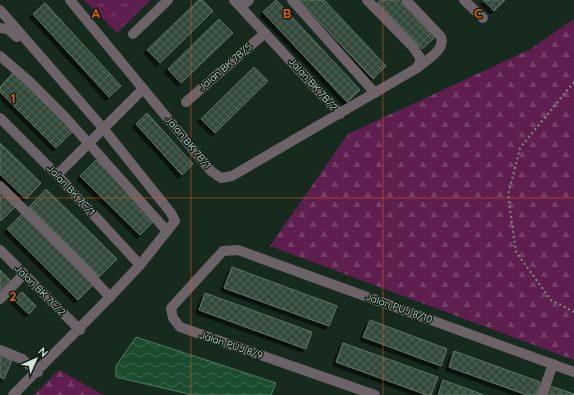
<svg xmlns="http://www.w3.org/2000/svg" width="574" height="395" font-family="Quicksand,sans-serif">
  <defs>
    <pattern id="forest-firs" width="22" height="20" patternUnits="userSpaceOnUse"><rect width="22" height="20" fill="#5f1f4e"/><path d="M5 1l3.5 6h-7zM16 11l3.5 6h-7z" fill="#753f67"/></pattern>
    <pattern id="park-tufts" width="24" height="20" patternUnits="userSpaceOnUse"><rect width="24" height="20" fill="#5f1f4e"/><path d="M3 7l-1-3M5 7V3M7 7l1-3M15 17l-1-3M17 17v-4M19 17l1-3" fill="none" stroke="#753f67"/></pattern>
    <pattern id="water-waves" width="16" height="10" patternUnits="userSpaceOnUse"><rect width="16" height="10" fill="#1a4d2e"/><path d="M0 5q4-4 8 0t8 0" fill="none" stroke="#3a664c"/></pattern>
    <pattern id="building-cross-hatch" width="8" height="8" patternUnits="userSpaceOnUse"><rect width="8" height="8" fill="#33493a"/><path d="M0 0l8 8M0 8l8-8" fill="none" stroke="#506356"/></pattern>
    <filter id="shadow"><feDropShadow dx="-3.5" dy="3.5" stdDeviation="0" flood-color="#0009"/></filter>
  </defs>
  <rect width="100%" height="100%" fill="#162a1d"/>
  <g fill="url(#forest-firs)">
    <path d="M574,19V360L270,246L348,134L529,50Z"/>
    <path d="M59,370L103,395H34Z"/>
  </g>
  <path fill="url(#park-tufts)" d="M84,0H151L117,33Z"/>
  <path fill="url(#water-waves)" stroke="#527a61" d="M136,337L276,383L271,395H193L116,377V366Z"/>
  <g fill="url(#building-cross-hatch)" stroke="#5f7665" filter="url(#shadow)">
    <path d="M199,0H202L213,11L160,63L147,50Z"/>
    <path d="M276,0L360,90L347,102L263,12Z"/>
    <path d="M299,0H324L386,66L373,79Z"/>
    <path d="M380,0H398L434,38L422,49L377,3Z"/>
    <path d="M483,0H505L494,11Z"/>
    <path d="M45,3L121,86L109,97L33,14Z"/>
    <path d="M219,19L233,33L181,83L168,69Z"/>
    <path d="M254,67L268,81L215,133L201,119Z"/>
    <path d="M13,73L73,131L56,148L0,92V87Z"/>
    <path d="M147,113L193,164L182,175L136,124Z"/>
    <path d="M0,143L41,183L26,199L0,174Z"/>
    <path d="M96,160L156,219L140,235L80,176Z"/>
    <path d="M0,189L17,205L1,221L0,220Z"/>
    <path d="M46,189L117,259L99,277L29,207Z"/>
    <path d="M23,213L95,283L78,300L7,229Z"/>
    <path d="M232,267L337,306L329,326L224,288Z"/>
    <path d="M0,270L11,281L0,291Z"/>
    <path d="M22,292L36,306L29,314L14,300Z"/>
    <path d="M205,293L312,332L306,349L199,310Z"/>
    <path d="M370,320L447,349L441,366L363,337Z"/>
    <path d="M343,343L438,377L431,395H427L336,362Z"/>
    <path d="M454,351L540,382L536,395H527L449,367Z"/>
    <path d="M0,353L13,358L4,379L0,377Z"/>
    <path d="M443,380L484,395H438Z"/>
    <path d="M547,385L574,394V395H544Z"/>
  </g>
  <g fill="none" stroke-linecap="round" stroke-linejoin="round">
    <path stroke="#7b8b80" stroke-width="2" stroke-dasharray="2 3" stroke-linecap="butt" d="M574,82L520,148L508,195L516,252L551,300L574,312"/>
    <g stroke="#6c6268" stroke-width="10">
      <path d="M70,0L211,171L221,178L232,176L417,68L421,59L413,47L367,0"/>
      <path d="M234,0L340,114"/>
      <path d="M292,0L375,93"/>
      <path d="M406,0L441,37C446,50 426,60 417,68"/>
      <path d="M464,0L483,18"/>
      <path d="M241,7L249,0"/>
      <path d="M0,10L103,128L171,213L175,221L140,265L110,297L13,395"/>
      <path d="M0,28L8,29L17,37"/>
      <path d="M133,34L168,0"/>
      <path d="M0,56L30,82L65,117L167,231"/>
      <path d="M186,102L265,33"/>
      <path d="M0,118L57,175L140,265"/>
      <path d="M57,175L143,89"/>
      <path d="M0,186L81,266L110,297"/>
      <path d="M0,250L80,330"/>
      <path d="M0,299L24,274"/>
      <path d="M0,350L22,359L38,372"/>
      <path d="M375,395L180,327L173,318L171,308L223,251L238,250L574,372"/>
      <path d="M542,395L553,364"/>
    </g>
  </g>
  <path fill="none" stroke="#e8590c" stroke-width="1" stroke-opacity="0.55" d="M191,0V395M383,0V395M0,198H574"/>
  <g text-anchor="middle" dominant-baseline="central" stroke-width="3" stroke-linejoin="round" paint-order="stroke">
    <g font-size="10" fill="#d5e2d8" stroke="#0d2113">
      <text transform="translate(225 67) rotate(-41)">Jalan BK 7B/5</text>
      <text transform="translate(313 84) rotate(48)">Jalan BK 7B/2</text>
      <text transform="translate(188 142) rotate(50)">Jalan BK 7B/1</text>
      <text transform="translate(71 190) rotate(47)">Jalan BK 7C/1</text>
      <text transform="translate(40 290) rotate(45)">Jalan BK 7C/2</text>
      <text transform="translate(399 308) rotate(20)">Jalan PUJ 8/10</text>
      <text transform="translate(231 345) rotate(19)">Jalan PUJ 8/9</text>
    </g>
  </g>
  <g font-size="13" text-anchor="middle" font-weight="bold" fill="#e8590c" stroke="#0d2113" stroke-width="3" stroke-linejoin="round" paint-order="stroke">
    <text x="96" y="18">A</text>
    <text x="287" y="18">B</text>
    <text x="478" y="18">C</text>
    <text x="13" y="103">1</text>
    <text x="13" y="301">2</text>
  </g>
  <g transform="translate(36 359) rotate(45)" stroke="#0d2113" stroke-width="3" paint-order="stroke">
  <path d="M0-3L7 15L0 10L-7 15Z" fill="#d5e2d8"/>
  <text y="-6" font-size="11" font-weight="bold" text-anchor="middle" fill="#d5e2d8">N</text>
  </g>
</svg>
